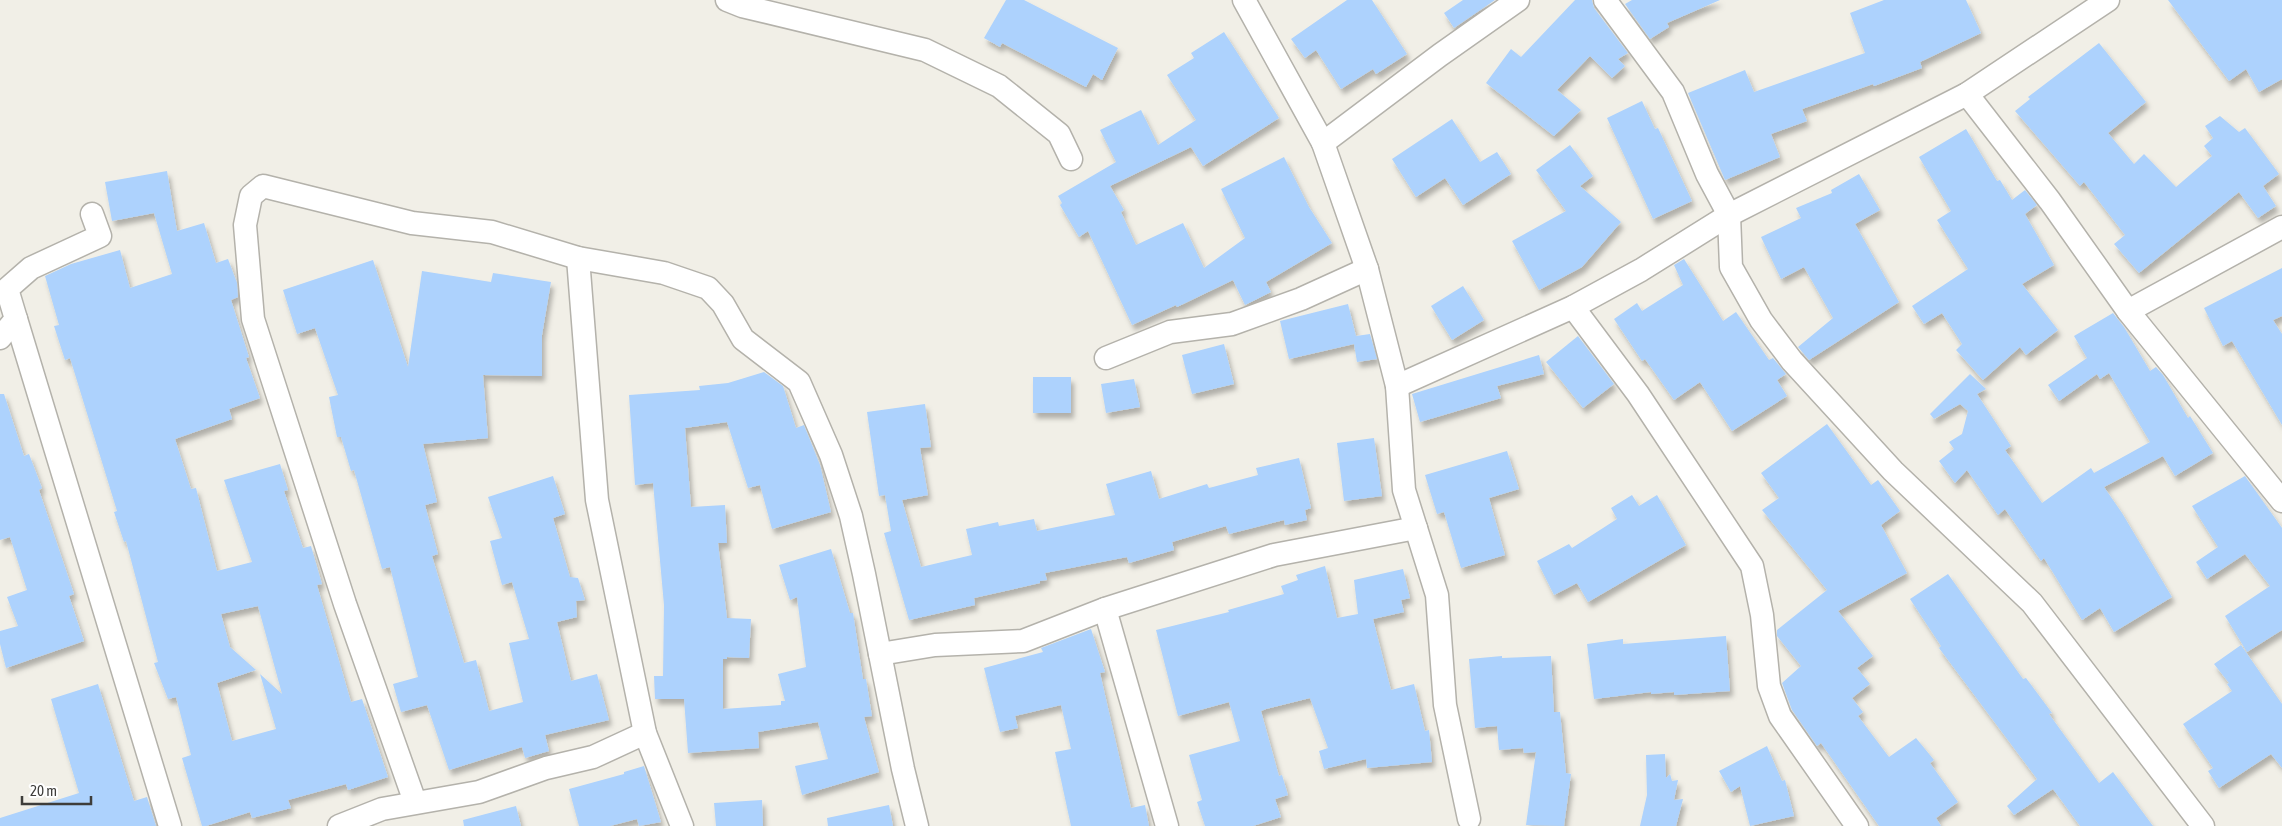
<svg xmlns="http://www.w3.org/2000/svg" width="2282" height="826" font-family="'Asap Condensed',sans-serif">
  <defs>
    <filter id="shadow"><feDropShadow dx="3" dy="5.5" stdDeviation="2.5" flood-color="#0004"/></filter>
  </defs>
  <rect width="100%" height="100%" fill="#f1efe7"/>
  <g fill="#add2fd" fill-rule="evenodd" filter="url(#shadow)">
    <path d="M1006,0H1024L1118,48L1102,80L1093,74L1086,87L1002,43L1000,47L984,38Z"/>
    <path d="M1347,0H1372L1407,54L1376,74L1373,69L1341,89L1316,50L1305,58L1291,39Z"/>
    <path d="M1463,0H1495L1454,28L1444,13Z"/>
    <path d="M1575,0H1592L1594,8L1628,53L1618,59L1625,66L1612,78L1590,56L1557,90L1581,110L1554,136L1486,83L1511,49L1521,57Z"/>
    <path d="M1632,0H1720L1667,23L1669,27L1650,39L1625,4Z"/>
    <path d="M1884,0H1966L1981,33L1920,62L1922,68L1874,86L1873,84L1802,109L1807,121L1771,134L1780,157L1725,180L1688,93L1745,70L1754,92L1865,53L1850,13Z"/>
    <path d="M2168,0H2282V79L2259,92L2246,69L2229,81Z"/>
    <path d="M1224,32L1279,118L1203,166L1191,147L1110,186L1124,210L1121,212L1136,245L1183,223L1204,268L1245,238L1221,189L1284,157L1309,207L1332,243L1266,282L1271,292L1245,305L1233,280L1177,307L1176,305L1132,325L1088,231L1079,237L1060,205L1062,203L1058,196L1116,162L1100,130L1141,110L1158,145L1196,120L1167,75L1194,58L1191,53Z"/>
    <path d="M2099,43L2146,102L2108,133L2134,164L2144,154L2176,187L2212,156L2204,146L2213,138L2205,126L2220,116L2239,132L2245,128L2279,174L2263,186L2276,206L2258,218L2239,192L2139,273L2114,244L2125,235L2084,182L2080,186L2015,111L2030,99L2028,97Z"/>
    <path d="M1642,101L1655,129L1658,128L1692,201L1653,219L1607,118Z"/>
    <path d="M1452,119L1480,162L1497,152L1511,174L1463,205L1445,178L1416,197L1392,159Z"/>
    <path d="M1966,129L1997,181L2000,180L2012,200L2025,190L2037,205L2025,214L2054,265L2022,284L2058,330L2026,355L2020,347L1983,380L1956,350L1962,344L1942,313L1924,324L1912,306L1968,269L1937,220L1951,211L1919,157Z"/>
    <path d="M1570,145L1593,176L1580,186L1621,222L1582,267L1539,290L1512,241L1566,211L1536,170Z"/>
    <path d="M167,171L177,231L204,223L216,263L228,259L237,283L238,297L231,300L249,357L246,358L260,398L229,409L232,419L175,439L191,489L196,488L217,571L252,562L224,480L280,464L288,490L284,491L303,548L311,546L322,584L317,585L351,702L362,699L388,777L348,790L346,784L288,800L291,808L252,818L250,812L206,826H202L182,758L191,755L176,697L168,699L154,663L158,662L126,541L124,542L114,512L117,511L70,358L65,360L54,326L59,325L45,276L71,264L120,250L130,288L172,274L154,213L112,221L105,182ZM258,606L282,694L260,674L276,729L232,741L217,683L256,670L230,647L221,614Z"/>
    <path d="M1859,174L1880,210L1855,224L1899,302L1809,360L1798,347L1833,318L1804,267L1781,279L1761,237L1801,218L1796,208L1832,193L1831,190Z"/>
    <path d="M1684,259L1723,321L1736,312L1769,360L1773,358L1786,374L1777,380L1787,396L1732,431L1700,382L1674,400L1645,359L1642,361L1614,319L1637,303L1642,311L1683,285L1674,265Z"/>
    <path d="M373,260L408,367L422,271L491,282L493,273L551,282L542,335V376L483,375L488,438L423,444L437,502L425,505L438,554L432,556L464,663L476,660L489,711L523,702L509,643L529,639L512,582L502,585L490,541L502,538L488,497L553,476L565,514L553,518L570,577L578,578L585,600L576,601L577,617L557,622L571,681L597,674L609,720L545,735L549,751L525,758L522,747L449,770L427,705L401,712L393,684L418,677L390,567L382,569L354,470L351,471L341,437H337L329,397L338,395L315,328L297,334L283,290Z"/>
    <path d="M2282,268V316L2273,320L2282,334V425L2232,341L2223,346L2204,308Z"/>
    <path d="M1463,286L1484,320L1452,340L1431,306Z"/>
    <path d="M1348,304L1356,336L1370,334L1377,359L1357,362L1354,344L1289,359L1280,321Z"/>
    <path d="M2113,313L2124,327L2150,371L2156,367L2163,375L2188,418L2190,416L2213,453L2175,476L2163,456L2104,487L2122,513L2172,597L2114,632L2100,608L2082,620L2044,558L2041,561L2005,509L1998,515L1967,470L1955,483L1939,461L1954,449L1949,442L1962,434L1968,411L1960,404L1934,419L1930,414L1970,374L1986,389L1977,394L2011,446L2005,450L2042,503L2091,468L2094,473L2150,442L2109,373L2100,379L2097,374L2059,401L2048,385L2087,358L2074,336Z"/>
    <path d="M1578,336L1614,384L1583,408L1546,362Z"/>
    <path d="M1224,344L1234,384L1192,394L1182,355Z"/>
    <path d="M1539,355L1544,374L1497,386L1501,398L1420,422L1412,394Z"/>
    <path d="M764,372L783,386L796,428L804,425L820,465L831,512L772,529L760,485L748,488L727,422L685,428L691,507L725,505L727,543H718L727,618L751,619L749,658L727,657V659H723V709L781,705V701H785L778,674L806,667L797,597L790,600L779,565L831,549L850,613H853L863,679H866L872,716L864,717L879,772L802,795L795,766L828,759L818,722L758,732L759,748L688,753L684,699H655L654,676H663L664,605L653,483L635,485L629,395L700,390L699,386L728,383Z"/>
    <rect x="1033" y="377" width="38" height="36"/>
    <path d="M1134,379L1140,407L1106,413L1101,384Z"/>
    <path d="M0,394H4L24,456L29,454L42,488L39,490L74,594L69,596L84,641L6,668L0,644V631L18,626L7,597L27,590L10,537L0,540Z"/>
    <path d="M925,404L931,447L920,448L928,495L902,500L921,567L972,555L966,529L998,522L999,526L1034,519L1037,531L1115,515L1106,484L1151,471L1159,499L1207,484L1209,488L1258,475L1256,468L1299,458L1311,508L1305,510L1307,520L1285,525L1284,520L1229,534L1226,526L1172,542L1174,550L1129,563L1127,557L1045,573L1047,580L1040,581V583L974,598L975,605L909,620L884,533L891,531L885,495L879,496L867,412Z"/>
    <path d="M1827,424L1871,485L1878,480L1900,511L1881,525L1907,573L1838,611L1873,656L1857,668L1870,684L1852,698L1863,712L1858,716L1889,757L1916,738L1934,760L1930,763L1958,802L1936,818L1941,826H1879L1821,743L1817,746L1792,710L1782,683L1801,666L1777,636V630L1827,590L1762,510L1779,498L1761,473Z"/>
    <path d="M1374,438L1382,496L1344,501L1337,443Z"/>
    <path d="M1507,451L1519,489L1489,498L1505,555L1461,568L1444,512L1437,514L1425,475Z"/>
    <path d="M2245,476L2282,528V630L2247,652L2225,616L2270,586L2245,554L2207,579L2196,562L2218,547L2192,506Z"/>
    <path d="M1632,495L1639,506L1657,495L1686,545L1588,602L1577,583L1554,595L1537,561L1569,544L1572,548L1617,519L1611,508Z"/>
    <path d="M1325,566L1337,618L1358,614L1354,580L1403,569L1410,598L1401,600L1404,612L1373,619L1391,690L1414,684L1425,731L1429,730L1432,762L1367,768L1366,759L1324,769L1319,751L1328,748L1310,698L1266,709L1261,711L1279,776L1282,775L1288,795L1275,799L1281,817L1253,826H1205L1197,802L1202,800L1189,755L1240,741L1229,702L1178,716L1156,630L1229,612L1228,610L1284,594L1281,586L1298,580L1296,575Z"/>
    <path d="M1948,574L2023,679L2026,678L2052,713L2049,714L2099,783L2113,772L2153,826H2080L2053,789L2014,815L2007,806L2037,779L1939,648L1941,646L1910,599Z"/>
    <path d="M1091,629L1105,672L1100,673L1131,808L1145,805L1149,826H1071L1055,752L1071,749L1061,705L1015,716L1018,728L1000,732L984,668L1043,652L1041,648Z"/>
    <path d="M1726,636L1730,691L1674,695V692L1651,694V692L1594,699L1587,644L1623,639V644Z"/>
    <path d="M2241,645L2282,704V768L2271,754L2219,788L2208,771L2213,768L2183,724L2232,691L2227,684L2229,683L2214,664Z"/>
    <path d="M1502,656V658L1551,656L1554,712H1560L1566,773L1571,774L1564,826L1526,825L1536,752L1524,753L1523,748L1499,750L1497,726L1475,728L1469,659Z"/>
    <path d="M98,684L134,801L147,797L156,826H0V818L79,793L51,699Z"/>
    <path d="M1767,746L1782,781L1785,780L1794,816L1750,826L1740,786L1731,792L1719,771Z"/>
    <path d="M1665,754L1666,778L1670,774L1672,781L1678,780L1674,800L1683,799L1676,826H1640L1647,795L1646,755Z"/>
    <path d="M644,766L661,822L639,826L637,819L610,826H579L569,789L624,774V772Z"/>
    <path d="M762,800L763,826H716L714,803Z"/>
    <path d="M889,805L893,826H828L827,818Z"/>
    <path d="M516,806L521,826H464L463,820Z"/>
  </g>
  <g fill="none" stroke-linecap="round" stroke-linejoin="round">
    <defs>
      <g id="minor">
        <path d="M727,0L742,6L925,50L999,86L1059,134L1071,159"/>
        <path d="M1244,0L1323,143L1367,269L1397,386L1404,490L1437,595L1445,705L1469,819"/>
        <path d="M1605,0L1673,92L1707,174L1729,215L1731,267L1761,320L1792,361L1893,471L2032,603L2203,826"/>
        <path d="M1967,94L2050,201L2128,311L2282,501"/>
        <path d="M1323,143L1440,55L1518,0"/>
        <path d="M578,258L597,500L645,733L682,826"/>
        <path d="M1573,307L1638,394L1752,566L1762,615L1769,686L1780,716L1857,826"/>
        <path d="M2128,311L2282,227"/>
        <path d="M16,319L170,826"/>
        <path d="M0,338L16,319L7,289L31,268L100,236L92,214"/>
        <path d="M1106,358L1170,332L1232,324L1301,299L1367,269"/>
        <path d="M1397,386L1573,307L1641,270L1729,215L1967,94L2108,0"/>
        <path d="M1105,609L1167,826"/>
        <path d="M880,654L935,645L1023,641L1105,609L1274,555L1416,528"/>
        <path d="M415,802L345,604L253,319L245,225L251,196L263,186L412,223L492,232L578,258L664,273L708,288L723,304L743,339L799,382L831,455L851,516L864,574L903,769L917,826"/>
        <path d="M339,826L382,809L479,792L546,768L593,757L645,733"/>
      </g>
    </defs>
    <use href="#minor" stroke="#b4b2ab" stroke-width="25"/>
    <use href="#minor" stroke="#fff" stroke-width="22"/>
  </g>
  <path d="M22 796v8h69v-8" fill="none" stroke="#3e3d3a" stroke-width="2.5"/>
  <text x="30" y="796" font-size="15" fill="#3e3d3a" stroke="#ffffff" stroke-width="4" paint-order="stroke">20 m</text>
</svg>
